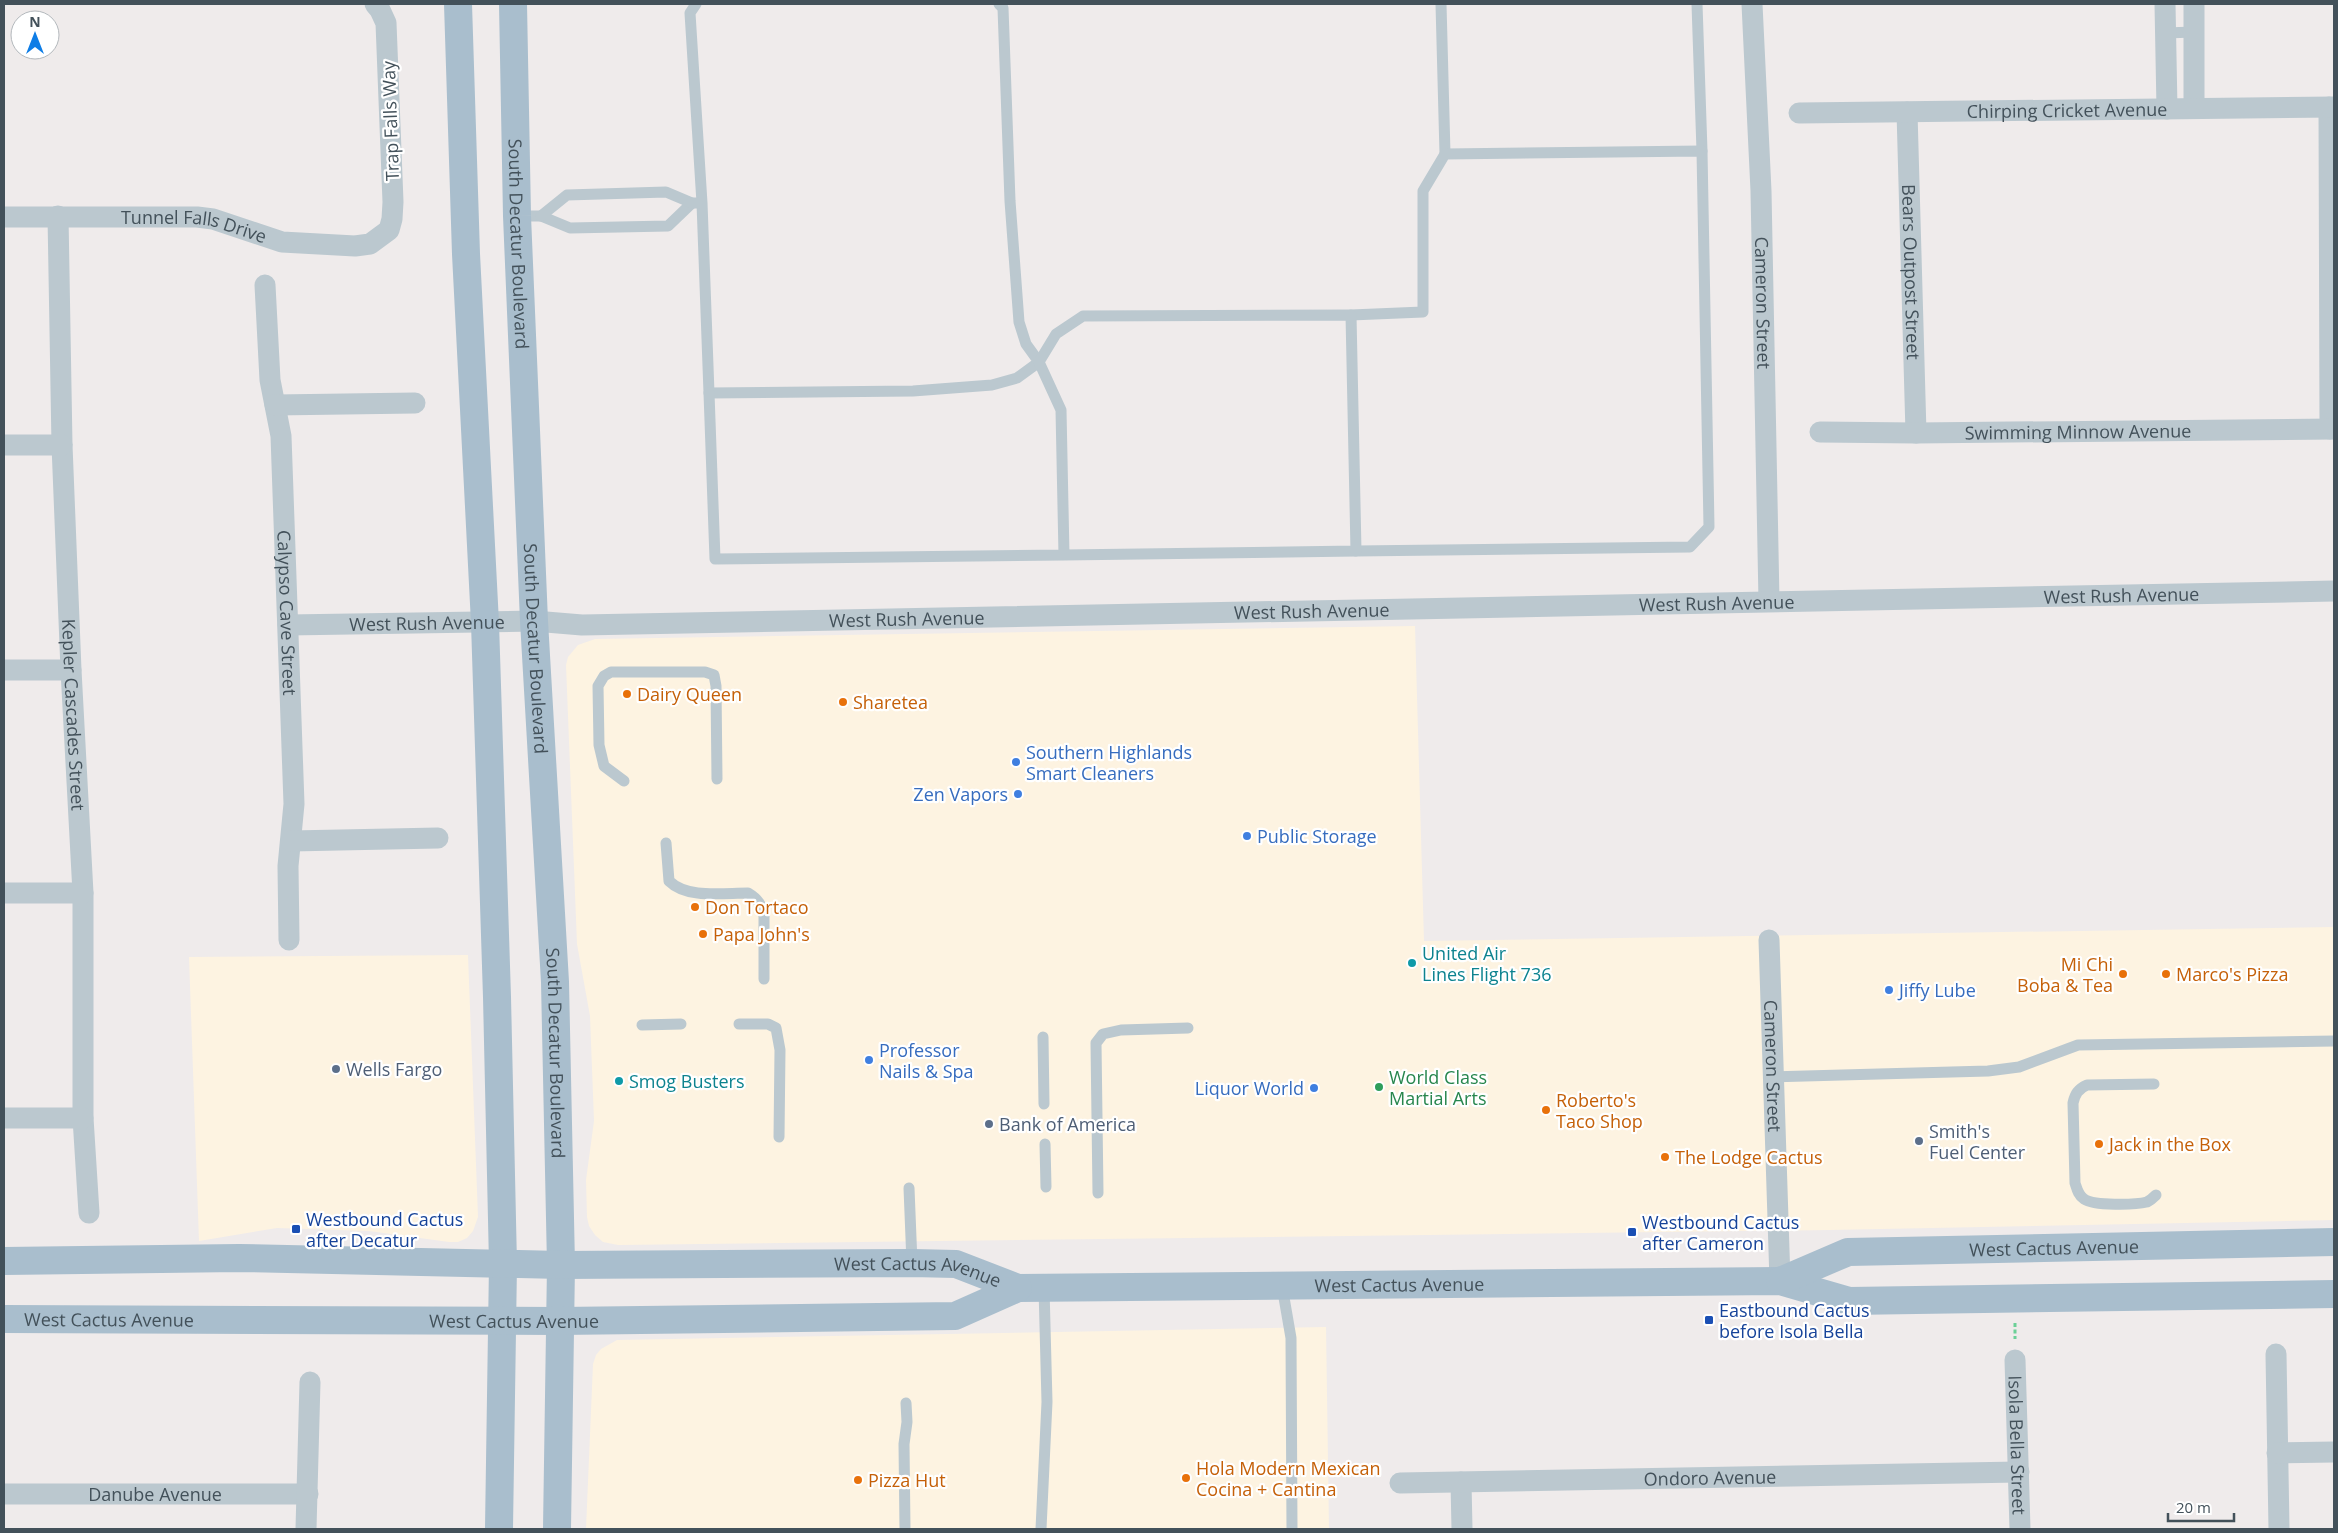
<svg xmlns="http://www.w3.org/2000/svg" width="2338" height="1533" font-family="'Open Sans',sans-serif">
  <rect width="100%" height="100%" fill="#efebeb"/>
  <g fill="#fdf3e1">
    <path d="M1415,626L1424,941L2334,927V1220L1829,1230L618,1245L603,1242L595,1235L589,1226L587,1217L586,1180L594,1121L590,1016L577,944L566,665L568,657L578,645L595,639Z"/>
    <path d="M468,955L478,1217L473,1231L467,1238L458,1242H449L369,1231L277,1228L199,1241L189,957Z"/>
    <path d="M1326,1327L1329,1529H586L593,1364L596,1355L601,1349L617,1340Z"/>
  </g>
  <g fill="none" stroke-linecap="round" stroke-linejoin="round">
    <path stroke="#6cd097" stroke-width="3" stroke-dasharray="4 2.5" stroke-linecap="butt" d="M2015,1323V1339"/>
    <g stroke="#bbc8cf" stroke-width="11">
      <path d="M696,4L690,13L702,203L709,393L913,391L992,385L1017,378L1039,362L1026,344L1019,322L1010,201L1003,8L999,4"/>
      <path d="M1441,4L1445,154"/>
      <path d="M1697,4L1702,151"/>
      <path d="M2165,33L2194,32"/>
      <path d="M517,216H541L570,228L668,226L692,203"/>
      <path d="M541,216L567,195L666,192L692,203H697"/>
      <path d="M1351,315L1423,312V191L1445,154L1702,151L1709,527L1690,547L1356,551"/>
      <path d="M709,393L715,559L1064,555L1061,410L1039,362L1056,334L1083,316L1351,315L1356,551L1064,555"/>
      <path d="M624,781L604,766L599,745L598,686L604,676L611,672H705L714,675L716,686L717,779"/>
      <path d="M666,843L669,881C687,899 723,893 748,893C758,899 762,905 764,916V979"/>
      <path d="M739,1024H768L776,1028L780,1050L779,1137"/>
      <path d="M642,1025L681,1024"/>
      <path d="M1043,1037L1044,1104"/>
      <path d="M1773,1077L1988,1071L2019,1067L2078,1045L2334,1041"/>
      <path d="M2154,1084L2087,1085C2078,1089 2075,1094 2073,1103L2075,1183C2077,1189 2078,1195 2084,1199C2094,1206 2135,1205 2147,1202C2151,1200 2153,1198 2156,1195"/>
      <path d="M1045,1144L1046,1187"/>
      <path d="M909,1188L912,1263"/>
      <path d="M1098,1193L1096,1043L1103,1034L1121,1030L1188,1028"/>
      <path d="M1282,1286L1291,1338L1292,1529"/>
      <path d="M905,1529L904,1444L907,1422L906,1403"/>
      <path d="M1041,1529L1047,1402L1044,1288"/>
    </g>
    <g stroke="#bbc8cf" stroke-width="21">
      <path id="s1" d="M1752,4L1761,191L1769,601"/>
      <path d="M2165,4L2167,109"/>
      <path d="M2194,4V108"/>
      <path d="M2329,107L2330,429"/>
      <path id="s2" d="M1907,112L1916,433"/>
      <path id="s3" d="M1799,113L2334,107"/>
      <path id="s4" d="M58,216L62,445L71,670L83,893V1118L89,1213"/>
      <path id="s5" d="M4,217H197L213,219L282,242L355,246L370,244L389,230L392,219L393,202L386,23L380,10L375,4"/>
      <path id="s6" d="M265,285L270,380L281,436L294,804L288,866L289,940"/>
      <path d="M275,405L415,403"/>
      <path id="s7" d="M1820,432L1916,433L2334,429"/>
      <path d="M4,445H62"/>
      <path id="s8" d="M288,625L534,621L582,625L2334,591"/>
      <path d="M4,670H71"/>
      <path d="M291,841L438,838"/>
      <path d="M4,893H83"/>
      <path id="s9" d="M1769,940L1780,1281"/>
      <path d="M4,1118H83"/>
      <path d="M2276,1354L2279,1529"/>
      <path id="s10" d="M2015,1360L2020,1529"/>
      <path d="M2277,1453L2334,1452"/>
      <path d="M1461,1482L1462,1529"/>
      <path id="s11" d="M1400,1483L2019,1472"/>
      <path id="s12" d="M4,1494H308"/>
      <path d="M306,1529L310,1382"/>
    </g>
    <g stroke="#a9becd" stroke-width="28">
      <path d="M458,4L466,254L485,623L497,997L503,1264L499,1529"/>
      <path id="s13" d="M513,4L517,216L534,621L555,982L561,1265L557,1529"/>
      <path id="s14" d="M4,1261L239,1258L561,1265L912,1263L956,1264L1018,1288L1780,1281L1849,1301L2334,1294"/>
      <path id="s15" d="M1780,1281L1848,1252L2334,1242"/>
      <path id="s16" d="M4,1319L560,1321L955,1316L1018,1288"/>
    </g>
  </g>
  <g fill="#e8710a" stroke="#fff" stroke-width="2">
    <circle cx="627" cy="694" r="5"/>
    <circle cx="843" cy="702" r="5"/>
    <circle cx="695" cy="907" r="5"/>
    <circle cx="703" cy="934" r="5"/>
    <circle cx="2123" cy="974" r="5"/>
    <circle cx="2166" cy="974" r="5"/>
    <circle cx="1546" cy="1110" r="5"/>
    <circle cx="2099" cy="1144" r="5"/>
    <circle cx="1665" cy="1157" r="5"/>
    <circle cx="1186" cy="1478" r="5"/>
    <circle cx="858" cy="1480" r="5"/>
  </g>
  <g fill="#3f7fe0" stroke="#fff" stroke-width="2">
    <circle cx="1016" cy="762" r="5"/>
    <circle cx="1018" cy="794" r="5"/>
    <circle cx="1247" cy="836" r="5"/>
    <circle cx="1889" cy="990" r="5"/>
    <circle cx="869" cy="1060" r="5"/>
    <circle cx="1314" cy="1088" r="5"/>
  </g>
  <g fill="#0f9aa8" stroke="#fff" stroke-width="2">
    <circle cx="1412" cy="963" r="5"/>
    <circle cx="619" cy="1081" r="5"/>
  </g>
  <g fill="#5c6f8a" stroke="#fff" stroke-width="2">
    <circle cx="336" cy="1069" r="5"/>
    <circle cx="989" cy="1124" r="5"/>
    <circle cx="1919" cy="1141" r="5"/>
  </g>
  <circle fill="#2e9e5b" stroke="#fff" stroke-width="2" cx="1379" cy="1087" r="5"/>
  <g fill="#1a4fb4" stroke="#fff" stroke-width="2">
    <rect x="291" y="1224" width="10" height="10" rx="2.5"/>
    <rect x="1627" y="1227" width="10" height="10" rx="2.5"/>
    <rect x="1704" y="1315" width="10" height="10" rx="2.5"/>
  </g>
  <g text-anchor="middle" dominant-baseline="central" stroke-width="4.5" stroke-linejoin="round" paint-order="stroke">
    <g font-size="18" fill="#43515a" stroke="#fff">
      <text stroke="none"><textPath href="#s3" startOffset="268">Chirping Cricket Avenue</textPath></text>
      <text transform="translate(390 121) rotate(-92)">Trap Falls Way</text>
      <text stroke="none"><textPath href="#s5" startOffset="191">Tunnel Falls Drive</textPath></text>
      <text stroke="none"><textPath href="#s13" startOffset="240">South Decatur Boulevard</textPath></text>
      <text stroke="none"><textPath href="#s2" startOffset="160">Bears Outpost Street</textPath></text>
      <text stroke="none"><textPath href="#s1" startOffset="299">Cameron Street</textPath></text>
      <text stroke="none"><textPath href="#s7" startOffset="258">Swimming Minnow Avenue</textPath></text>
      <text stroke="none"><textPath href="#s8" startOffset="1834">West Rush Avenue</textPath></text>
      <text stroke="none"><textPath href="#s8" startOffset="1429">West Rush Avenue</textPath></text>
      <text stroke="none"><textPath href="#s8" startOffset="1024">West Rush Avenue</textPath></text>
      <text stroke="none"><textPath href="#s6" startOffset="329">Calypso Cave Street</textPath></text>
      <text stroke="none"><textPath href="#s8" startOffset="619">West Rush Avenue</textPath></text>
      <text stroke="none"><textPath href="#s8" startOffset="139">West Rush Avenue</textPath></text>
      <text stroke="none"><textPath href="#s13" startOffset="645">South Decatur Boulevard</textPath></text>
      <text stroke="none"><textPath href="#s4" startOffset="499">Kepler Cascades Street</textPath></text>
      <text stroke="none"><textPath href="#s13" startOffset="1050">South Decatur Boulevard</textPath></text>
      <text stroke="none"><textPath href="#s9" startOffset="126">Cameron Street</textPath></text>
      <text stroke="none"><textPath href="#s15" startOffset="280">West Cactus Avenue</textPath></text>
      <text stroke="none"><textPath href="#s14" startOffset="915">West Cactus Avenue</textPath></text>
      <text stroke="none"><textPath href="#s14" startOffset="1400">West Cactus Avenue</textPath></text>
      <text stroke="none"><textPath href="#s16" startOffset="105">West Cactus Avenue</textPath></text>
      <text stroke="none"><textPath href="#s16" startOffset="510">West Cactus Avenue</textPath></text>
      <text stroke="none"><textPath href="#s10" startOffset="85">Isola Bella Street</textPath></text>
      <text stroke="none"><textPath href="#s11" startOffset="310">Ondoro Avenue</textPath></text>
      <text stroke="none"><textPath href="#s12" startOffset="151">Danube Avenue</textPath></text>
    </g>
    <g font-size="18" fill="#c56008" stroke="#fff" text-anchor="start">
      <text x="637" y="694">Dairy Queen</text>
      <text x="853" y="702">Sharetea</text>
      <text x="705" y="907">Don Tortaco</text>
      <text x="713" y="934">Papa John's</text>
      <text x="2113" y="964" text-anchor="end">Mi Chi<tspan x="2113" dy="21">Boba &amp; Tea</tspan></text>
      <text x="2176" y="974">Marco's Pizza</text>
      <text x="1556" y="1100">Roberto's<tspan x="1556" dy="21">Taco Shop</tspan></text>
      <text x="2109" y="1144">Jack in the Box</text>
      <text x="1675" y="1157">The Lodge Cactus</text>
      <text x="1196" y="1468">Hola Modern Mexican<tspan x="1196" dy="21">Cocina + Cantina</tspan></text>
      <text x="868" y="1480">Pizza Hut</text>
    </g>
    <g font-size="18" fill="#366cbe" stroke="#fff" text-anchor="start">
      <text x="1026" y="752">Southern Highlands<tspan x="1026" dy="21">Smart Cleaners</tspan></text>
      <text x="1008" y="794" text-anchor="end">Zen Vapors</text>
      <text x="1257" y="836">Public Storage</text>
      <text x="1899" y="990">Jiffy Lube</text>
      <text x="879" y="1050">Professor<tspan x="879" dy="21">Nails &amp; Spa</tspan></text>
      <text x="1304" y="1088" text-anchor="end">Liquor World</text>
    </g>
    <g font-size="18" fill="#0d838f" stroke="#fff" text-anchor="start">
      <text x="1422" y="953">United Air<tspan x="1422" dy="21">Lines Flight 736</tspan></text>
      <text x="629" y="1081">Smog Busters</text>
    </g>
    <g font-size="18" fill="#4e5e75" stroke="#fff" text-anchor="start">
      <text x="346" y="1069">Wells Fargo</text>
      <text x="999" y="1124">Bank of America</text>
      <text x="1929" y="1131">Smith's<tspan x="1929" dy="21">Fuel Center</tspan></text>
    </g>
    <g font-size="18" fill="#27864d" stroke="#fff" text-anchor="start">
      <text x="1389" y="1077">World Class<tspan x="1389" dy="21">Martial Arts</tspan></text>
    </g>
    <g font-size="18" fill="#164399" stroke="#fff" text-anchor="start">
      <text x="306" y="1219">Westbound Cactus<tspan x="306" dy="21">after Decatur</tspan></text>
      <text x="1642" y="1222">Westbound Cactus<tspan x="1642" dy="21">after Cameron</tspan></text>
      <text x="1719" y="1310">Eastbound Cactus<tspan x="1719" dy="21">before Isola Bella</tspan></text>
    </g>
  </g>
  <rect width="2338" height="1533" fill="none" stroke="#43515a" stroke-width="10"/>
  <g transform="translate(35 35)"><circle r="24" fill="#ffffff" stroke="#b4b9bd"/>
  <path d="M0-4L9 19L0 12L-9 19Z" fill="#0e7de6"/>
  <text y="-8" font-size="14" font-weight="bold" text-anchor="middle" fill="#43515a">N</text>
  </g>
  <path d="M2168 1513v8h66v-8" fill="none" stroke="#43515a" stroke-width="2.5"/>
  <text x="2176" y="1513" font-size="15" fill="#43515a" stroke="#ffffff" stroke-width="4" paint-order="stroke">20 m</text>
</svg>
